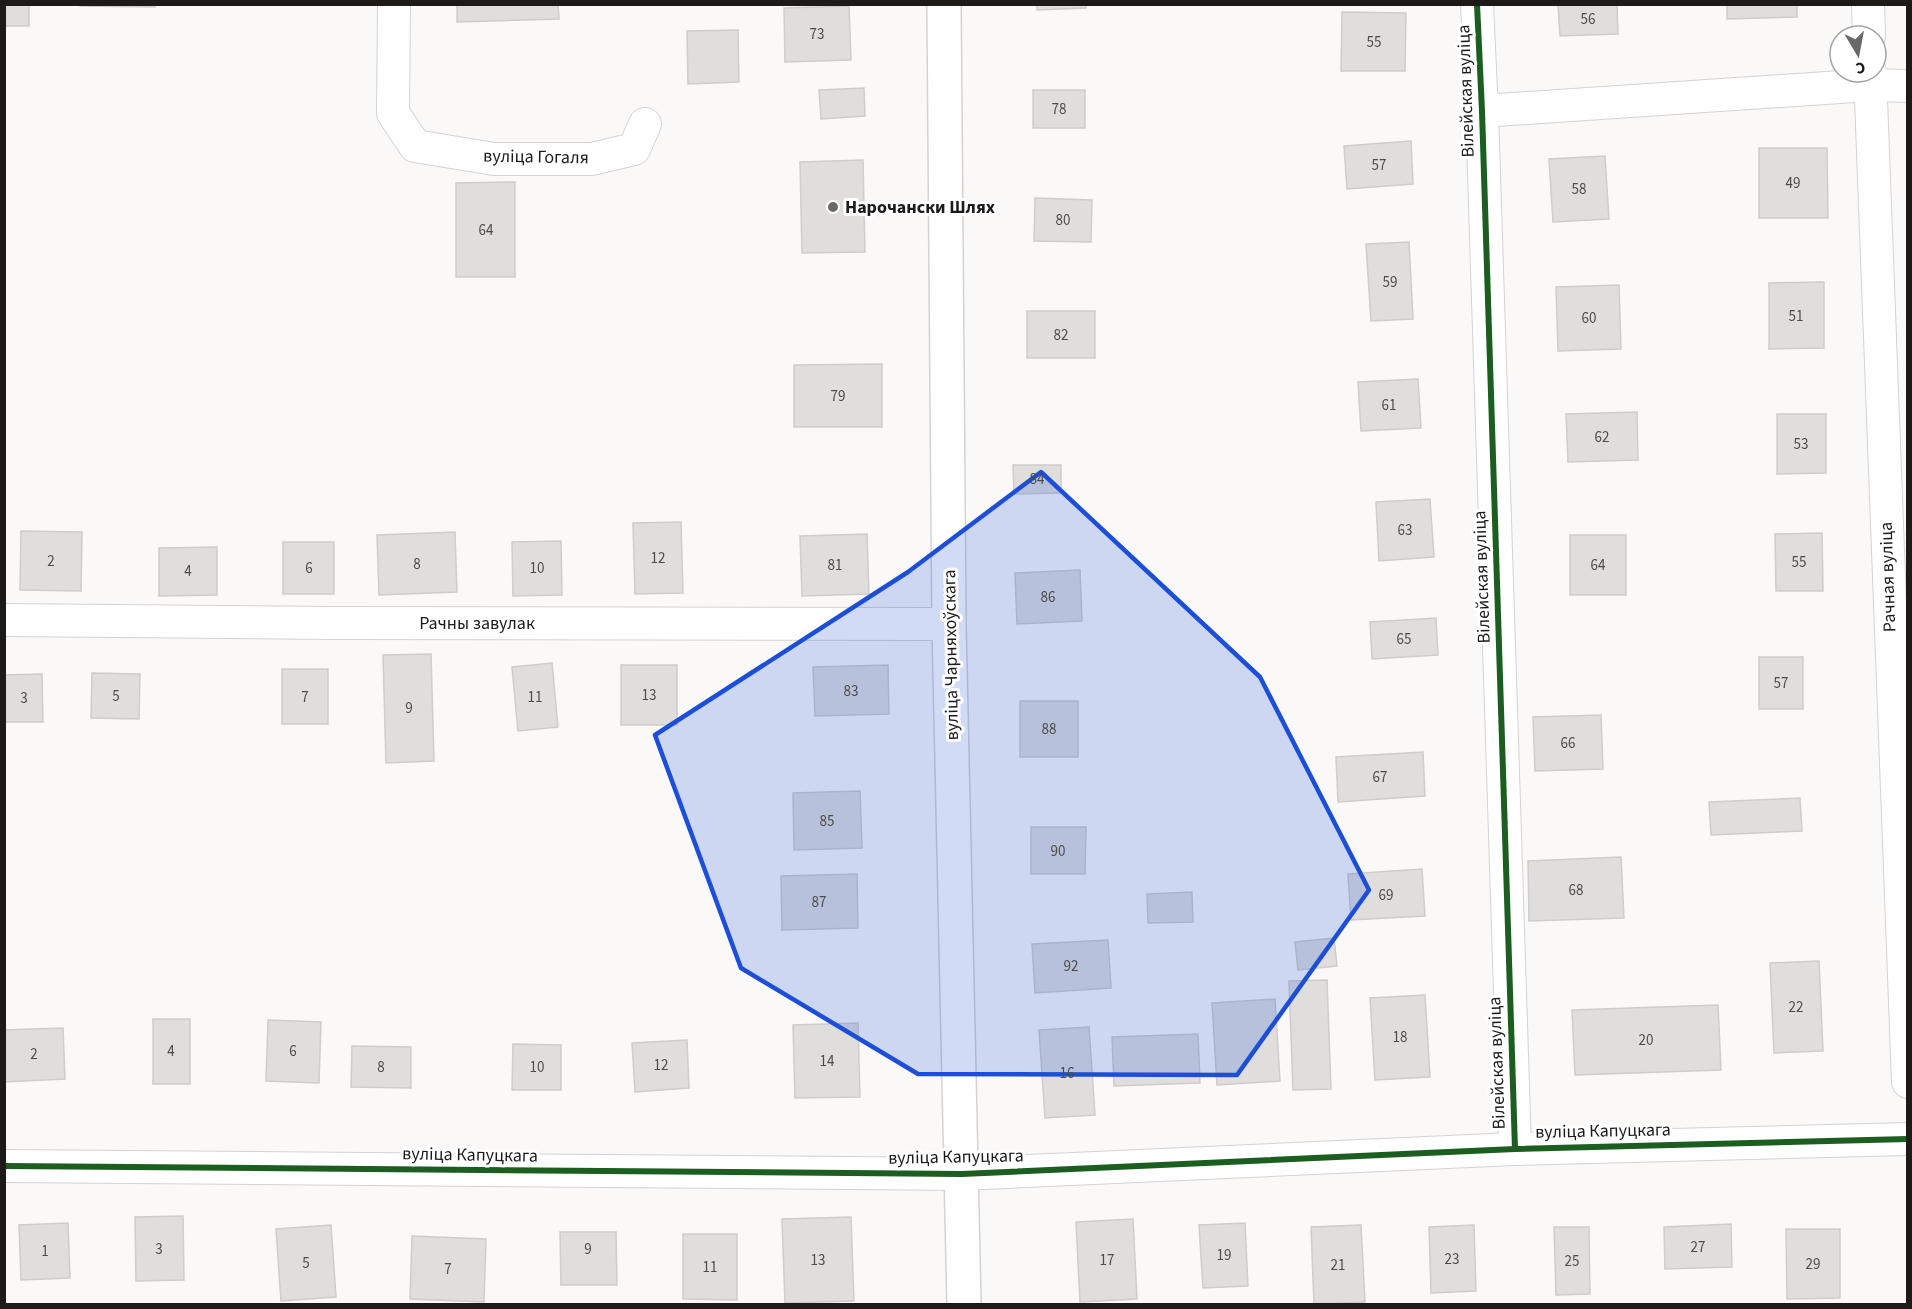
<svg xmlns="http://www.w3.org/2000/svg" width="1912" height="1309" font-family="'Source Sans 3',sans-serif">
  <rect width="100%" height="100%" fill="#fbf9f8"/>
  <g fill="#dfdedd" stroke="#cecccc" stroke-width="1.5">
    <rect x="4" y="4" width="25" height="22"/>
    <path d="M80,4H155V7L80,6Z"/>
    <path d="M457,4H558L559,19L457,22Z"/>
    <path d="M1037,4H1086V8L1037,10Z"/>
    <path d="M1558,4H1617L1618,34L1560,36Z"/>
    <path d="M1727,4H1797V17L1727,19Z"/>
    <path d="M849,6L851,60L785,62L784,8Z"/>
    <path d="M1342,12L1406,13L1405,71H1341Z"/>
    <path d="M738,30L739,82L688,84L687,31Z"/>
    <path d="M864,88L865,116L821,119L819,90Z"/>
    <rect x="1033" y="90" width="52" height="38"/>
    <path d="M1411,141L1413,184L1347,189L1344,146Z"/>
    <path d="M1759,148H1827L1828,218H1759Z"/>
    <path d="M1605,156L1609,219L1553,222L1549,159Z"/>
    <path d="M863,160L865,252L802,253L800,162Z"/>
    <path d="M515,182V277H456V183Z"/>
    <path d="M1035,198L1092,200L1091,242L1034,241Z"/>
    <path d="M1409,242L1413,319L1371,321L1366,244Z"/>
    <path d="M1824,282V348L1769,349V283Z"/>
    <path d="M1619,285L1621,349L1558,351L1556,287Z"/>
    <rect x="1027" y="311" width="68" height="47"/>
    <path d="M882,364V427H794V365Z"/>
    <path d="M1418,379L1421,428L1361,431L1358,382Z"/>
    <path d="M1637,412L1638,460L1568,462L1566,414Z"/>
    <path d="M1777,414H1826V473L1777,474Z"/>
    <path d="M1013,465H1061V493L1014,494Z"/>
    <path d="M1430,499L1434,557L1379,561L1376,502Z"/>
    <path d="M681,522L683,593L635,594L633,523Z"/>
    <path d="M21,531L82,532L81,591L20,590Z"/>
    <path d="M455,532L457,592L379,595L377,535Z"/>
    <path d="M1822,533L1823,591H1776L1775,534Z"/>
    <path d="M867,534L869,594L802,596L800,536Z"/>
    <rect x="1570" y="535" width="56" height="60"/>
    <path d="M561,541L562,595L513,596L512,542Z"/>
    <rect x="283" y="542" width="51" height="52"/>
    <path d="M217,547V595L159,596V548Z"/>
    <path d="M1080,570L1082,621L1017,624L1015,573Z"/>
    <path d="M1436,618L1438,655L1372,659L1370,622Z"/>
    <path d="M431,654L434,761L386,763L383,655Z"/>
    <rect x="1759" y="657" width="44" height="52"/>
    <path d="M552,663L558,727L518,731L512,667Z"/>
    <rect x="621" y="665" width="56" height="60"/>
    <path d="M888,665L889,714L815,716L813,667Z"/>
    <rect x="282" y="669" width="46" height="55"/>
    <path d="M92,673L140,674L139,719L91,718Z"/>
    <path d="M42,674L43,722H4V675Z"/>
    <rect x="1020" y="701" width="58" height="56"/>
    <path d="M1601,715L1603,769L1535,771L1533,717Z"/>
    <path d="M1423,752L1425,796L1338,802L1336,757Z"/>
    <path d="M860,791L862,848L794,850L793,793Z"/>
    <path d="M1800,798L1802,831L1711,835L1709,802Z"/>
    <path d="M1031,827H1086L1085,874H1031Z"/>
    <path d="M1621,857L1624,918L1529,921L1528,861Z"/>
    <path d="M1422,869L1425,916L1351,920L1348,874Z"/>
    <path d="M857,874L858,928L782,930L781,876Z"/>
    <path d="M1192,892L1193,922L1148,923L1147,894Z"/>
    <path d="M1334,938L1337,966L1298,970L1295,942Z"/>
    <path d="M1108,940L1111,988L1035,993L1032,944Z"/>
    <path d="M1819,961L1823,1051L1774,1053L1770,963Z"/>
    <path d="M1327,980L1331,1089L1293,1090L1289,981Z"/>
    <path d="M1425,995L1430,1077L1375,1080L1370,998Z"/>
    <path d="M1275,999L1280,1081L1217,1085L1212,1003Z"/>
    <path d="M1718,1005L1721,1070L1575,1075L1572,1010Z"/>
    <rect x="153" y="1019" width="37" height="65"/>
    <path d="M268,1020L321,1022L319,1083L266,1081Z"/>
    <path d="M858,1023L860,1097L795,1098L793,1025Z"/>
    <path d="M1089,1027L1095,1115L1045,1118L1039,1030Z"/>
    <path d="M63,1028L65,1079L4,1082V1030Z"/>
    <path d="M1198,1034L1200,1083L1114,1086L1112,1037Z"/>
    <path d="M687,1040L689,1088L635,1092L632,1043Z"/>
    <path d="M513,1044L561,1045V1090H512Z"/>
    <path d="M352,1046L411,1047V1088L351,1087Z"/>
    <path d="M183,1216L184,1280L136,1281L135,1217Z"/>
    <path d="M851,1217L854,1301L785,1303L782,1219Z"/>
    <path d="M1133,1219L1137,1299L1080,1302L1076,1222Z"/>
    <path d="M68,1223L70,1278L21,1280L19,1225Z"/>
    <path d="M1245,1223L1248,1286L1203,1288L1199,1225Z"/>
    <path d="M1731,1224L1732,1267L1665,1269L1664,1227Z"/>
    <path d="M331,1225L336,1297L281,1301L276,1229Z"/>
    <path d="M1361,1225L1365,1302L1314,1304L1311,1227Z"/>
    <path d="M1474,1225L1476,1291L1431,1293L1429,1227Z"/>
    <path d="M1554,1227H1589L1590,1294L1556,1295Z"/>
    <path d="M1786,1229H1840V1298L1787,1299Z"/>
    <path d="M560,1232H616L617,1285H561Z"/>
    <path d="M683,1234H737V1300L683,1299Z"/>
    <path d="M412,1236L486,1239L484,1302L410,1299Z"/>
  </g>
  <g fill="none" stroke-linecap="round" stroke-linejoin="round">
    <defs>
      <g id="minor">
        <path d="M394,4L393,113L415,146L494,159H592L634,149L645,124"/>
        <path d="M1477,4L1482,111L1515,1149"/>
        <path d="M1868,4L1869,36"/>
        <path d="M1870,72L1908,1082"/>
        <path d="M1482,111L1870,85L1908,86"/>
        <path d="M4,620L332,623L949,624"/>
        <path d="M4,1166L962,1174L1515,1149L1908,1139"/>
      </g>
      <path id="primary" d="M944,4L949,624L964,1304"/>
    </defs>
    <use href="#minor" stroke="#d4d3d3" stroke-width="34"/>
    <use href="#primary" stroke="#d4d3d3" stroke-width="36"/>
    <use href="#minor" stroke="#fefefe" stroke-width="32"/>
    <use href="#primary" stroke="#fefefe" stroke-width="33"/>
    <defs>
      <g id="cycleway">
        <path d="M1477,4L1482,111L1515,1149"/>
        <path d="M4,1166L962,1174L1515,1149L1908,1139"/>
      </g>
    </defs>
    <use href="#cycleway" stroke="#fff" stroke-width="10"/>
    <use href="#cycleway" stroke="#1b5e20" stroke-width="6"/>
  </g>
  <path fill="#1d4ed8" fill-opacity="0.2" stroke="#1d4ed8" stroke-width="4.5" stroke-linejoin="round" d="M1041,472L1260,677L1369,890L1237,1075L918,1074L741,968L655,735L908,572Z"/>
  <circle fill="#6a6968" stroke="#fff" stroke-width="2" cx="833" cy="207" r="6"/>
  <g text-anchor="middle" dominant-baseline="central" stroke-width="6" stroke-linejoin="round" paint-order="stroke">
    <g font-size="15" fill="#4d4c4b">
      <text x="1588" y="19">56</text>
      <text x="817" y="34">73</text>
      <text x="1374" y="42">55</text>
      <text x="1059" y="109">78</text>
      <text x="1379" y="165">57</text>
      <text x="1793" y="183">49</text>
      <text x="1579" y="189">58</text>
      <text x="1063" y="220">80</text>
      <text x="486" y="230">64</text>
      <text x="1390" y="282">59</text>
      <text x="1796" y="316">51</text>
      <text x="1589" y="318">60</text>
      <text x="1061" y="335">82</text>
      <text x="838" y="396">79</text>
      <text x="1389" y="405">61</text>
      <text x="1602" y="437">62</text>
      <text x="1801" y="444">53</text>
      <text x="1037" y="479">84</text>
      <text x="1405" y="530">63</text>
      <text x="658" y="558">12</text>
      <text x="51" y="561">2</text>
      <text x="1799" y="562">55</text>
      <text x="417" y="564">8</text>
      <text x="835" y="565">81</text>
      <text x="1598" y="565">64</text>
      <text x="309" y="568">6</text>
      <text x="537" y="568">10</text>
      <text x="188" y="571">4</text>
      <text x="1048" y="597">86</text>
      <text x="1404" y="639">65</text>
      <text x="1781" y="683">57</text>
      <text x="851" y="691">83</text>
      <text x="649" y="695">13</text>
      <text x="116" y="696">5</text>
      <text x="305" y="697">7</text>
      <text x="535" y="697">11</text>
      <text x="24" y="698">3</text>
      <text x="409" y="708">9</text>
      <text x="1049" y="729">88</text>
      <text x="1568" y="743">66</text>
      <text x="1380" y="777">67</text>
      <text x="827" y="821">85</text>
      <text x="1058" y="851">90</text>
      <text x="1576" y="890">68</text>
      <text x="1386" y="895">69</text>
      <text x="819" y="902">87</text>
      <text x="1071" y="966">92</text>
      <text x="1796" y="1007">22</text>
      <text x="1400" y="1037">18</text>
      <text x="1646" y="1040">20</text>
      <text x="171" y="1051">4</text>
      <text x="293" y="1051">6</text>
      <text x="34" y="1054">2</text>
      <text x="827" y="1061">14</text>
      <text x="661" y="1065">12</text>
      <text x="381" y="1067">8</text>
      <text x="537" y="1067">10</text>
      <text x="1067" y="1073">16</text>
      <text x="1698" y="1247">27</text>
      <text x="159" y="1249">3</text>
      <text x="588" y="1249">9</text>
      <text x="45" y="1251">1</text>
      <text x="1224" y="1255">19</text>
      <text x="1452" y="1259">23</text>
      <text x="818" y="1260">13</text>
      <text x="1107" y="1260">17</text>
      <text x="1572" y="1261">25</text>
      <text x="306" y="1263">5</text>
      <text x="1813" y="1264">29</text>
      <text x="1338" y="1265">21</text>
      <text x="710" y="1267">11</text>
      <text x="448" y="1269">7</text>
    </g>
    <g font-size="18" fill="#1c1b1a" stroke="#fff">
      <text transform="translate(1466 91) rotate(-92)">Вілейская вуліца</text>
      <text transform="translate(536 157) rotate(1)">вуліца Гогаля</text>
      <text transform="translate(1482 577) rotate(-92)">Вілейская вуліца</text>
      <text transform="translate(1888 577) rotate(-92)">Рачная вуліца</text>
      <text x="477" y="623">Рачны завулак</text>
      <text transform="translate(951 655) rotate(-91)">вуліца Чарняхоўскага</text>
      <text transform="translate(1497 1063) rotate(-92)">Вілейская вуліца</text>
      <text transform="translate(1603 1131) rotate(-1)">вуліца Капуцкага</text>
      <text transform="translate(470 1155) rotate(1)">вуліца Капуцкага</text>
      <text transform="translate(956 1157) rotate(-1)">вуліца Капуцкага</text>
    </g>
    <g font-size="18" font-weight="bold" fill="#1c1b1a" stroke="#fff" text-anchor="start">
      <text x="845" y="207">Нарочански Шлях</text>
    </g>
  </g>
  <rect width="1912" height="1309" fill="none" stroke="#1c1b1a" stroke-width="12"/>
  <g transform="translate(1858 54) rotate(170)"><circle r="28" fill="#ffffff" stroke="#a4a4a3" stroke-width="1.5"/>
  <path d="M0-4.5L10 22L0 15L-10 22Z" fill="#6a6968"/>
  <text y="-9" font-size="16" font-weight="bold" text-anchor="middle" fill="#1c1b1a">С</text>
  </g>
</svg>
